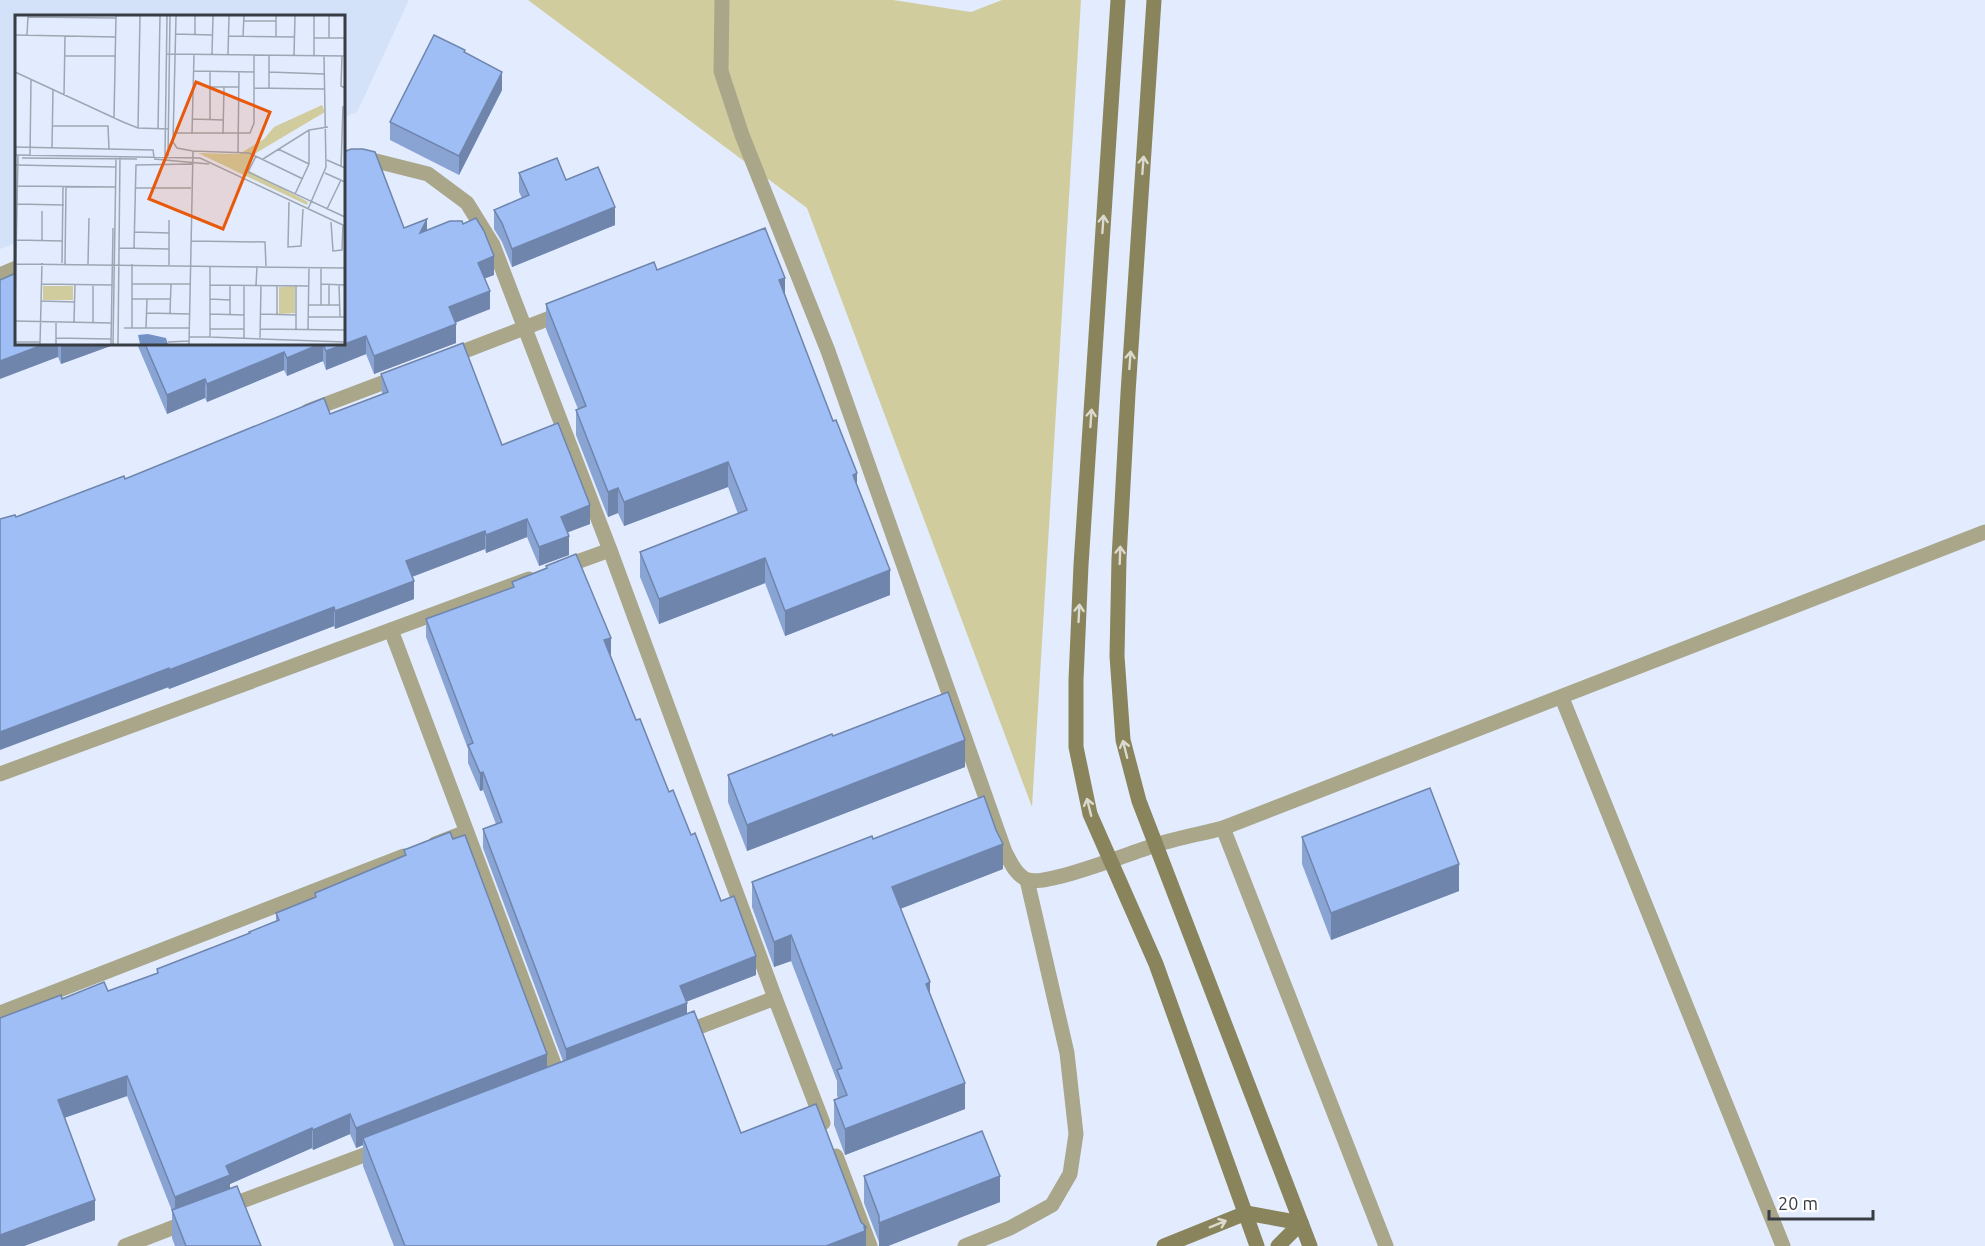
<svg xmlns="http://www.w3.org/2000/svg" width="1985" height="1246" font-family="Ubuntu,sans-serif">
  <rect width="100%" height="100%" fill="#e2ecfe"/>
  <path fill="#d3e1f9" d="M0,0H409L357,112L344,117V16H16V243L0,249Z"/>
  <path fill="#d1cc9e" d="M528,0H893L971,12L1002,0H1081L1032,807L807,208Z"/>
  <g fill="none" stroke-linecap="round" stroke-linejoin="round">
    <g stroke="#a9a68a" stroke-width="15">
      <path d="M722,0L721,71L742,135L828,351L1005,852C1010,861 1016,876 1028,880C1048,886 1132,852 1156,845C1177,838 1201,834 1223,828L1985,532"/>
      <path d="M344,157L364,158L428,174L467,203L493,245L610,550L775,998L823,1123"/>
      <path d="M0,275L16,268"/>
      <path d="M449,357L563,313"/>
      <path d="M308,411L398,377"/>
      <path d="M560,568L610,550"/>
      <path d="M391,630L560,1080"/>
      <path d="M1562,698L1783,1246"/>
      <path d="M0,774L529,579"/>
      <path d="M1223,828L1386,1246"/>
      <path d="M435,844L466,832"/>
      <path d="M0,1013L404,856"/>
      <path d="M683,1033L775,998"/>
      <path d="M836,1156L870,1246"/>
      <path d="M226,1207L380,1149"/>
      <path d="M125,1246L190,1221"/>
      <path d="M965,1246L1010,1228L1052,1205L1070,1174L1076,1134L1067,1053L1027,880"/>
    </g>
    <g stroke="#89845b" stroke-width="15">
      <path d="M1118,0L1081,565L1076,680V747L1090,814L1156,964L1257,1246"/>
      <path d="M1154,0L1128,393L1119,559L1117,656L1123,740L1139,801L1310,1246"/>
      <path d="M1164,1246L1246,1213L1301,1223"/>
      <path d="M1278,1246L1301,1223"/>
    </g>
  </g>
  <g fill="#89a3d3">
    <path d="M465,53L502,90L459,175L390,140V122Z"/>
    <path d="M519,173L566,180L615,225L512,267L502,242L494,229V210L522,198L519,192Z"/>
    <path d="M404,228L427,230L494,275L485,278L490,309L455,323L456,343L374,374L366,354L326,370L323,361L287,376L284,370L207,402L205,398L167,414L137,344H344Z"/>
    <path d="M657,270L785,294L857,486L890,595L785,636L765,583L659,624L640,577V552L738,514L728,487L624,526L618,513L608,517L576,435V410L578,409L546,329V304Z"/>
    <path d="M16,344H116L61,364L58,357Z"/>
    <path d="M381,374L502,445L590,524L567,532L569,555L539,566L527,537L486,553L485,549L412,577L414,599L335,629L334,626L169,689L16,517L125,479L330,414L382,394Z"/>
    <path d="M546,566L611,656L636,720L669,792L691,835L756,975L686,1002L687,1014L741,1133L866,1246H394L363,1166V1145L356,1148L350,1134L313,1150L312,1148L230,1184V1188L261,1246H175L172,1238V1211L127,1096L64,1118L95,1220L24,1246H0L62,999L108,991L157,973V969L249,933L276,921V913L315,898V893L404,856V850L547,1067L563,1061L483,848V829L496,824L483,790L480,791L468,763V749L426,637V619L512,587V582L546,568Z"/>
    <path d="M833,736L965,767L747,851L728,802V775Z"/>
    <path d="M1302,837L1459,891L1331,940L1302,864Z"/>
    <path d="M1003,869L900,909L930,993L965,1109L845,1155L834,1125V1100L838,1098L837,1095V1081L791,961L774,967L752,907V882Z"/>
    <path d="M864,1176L1000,1202L888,1246H879V1242L864,1203Z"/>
  </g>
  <g fill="#6f85ac">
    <path d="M502,72V90L459,175V156Z"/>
    <path d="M615,207V225L512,267V249Z"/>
    <path d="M427,219V237L420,233Z"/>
    <path d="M494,256V275L478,281V263Z"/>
    <path d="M785,278V302L779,280Z"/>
    <path d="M490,291V309L449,325V307Z"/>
    <path d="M456,324V343L374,374V356Z"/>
    <path d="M366,336V354L326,370V351Z"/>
    <path d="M45,344H58V357L0,379V361Z"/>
    <path d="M67,344H116L61,364V346Z"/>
    <path d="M320,344H323V361L287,376V358Z"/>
    <path d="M284,352V370L207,402V384Z"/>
    <path d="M205,379V398L167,414V395Z"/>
    <path d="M728,462V487L624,526V502Z"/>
    <path d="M857,473V498L853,475Z"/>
    <path d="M618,488V513L608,517V492Z"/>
    <path d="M590,505V524L561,535V517Z"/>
    <path d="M527,519V537L486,553V535Z"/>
    <path d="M485,531V549L406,579V561Z"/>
    <path d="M569,536V555L539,566V547Z"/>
    <path d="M765,558V583L659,624V599Z"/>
    <path d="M890,570V595L785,636V611Z"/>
    <path d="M414,581V599L335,629V611Z"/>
    <path d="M334,607V626L169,689V670Z"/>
    <path d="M611,638V656L604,659V640Z"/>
    <path d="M169,668V687L0,750V732Z"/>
    <path d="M965,740V767L747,851V825Z"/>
    <path d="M483,772V790L480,791V773Z"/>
    <path d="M1003,844V869L892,912V887Z"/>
    <path d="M1459,864V891L1331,940V913Z"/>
    <path d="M791,935V961L774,967V942Z"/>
    <path d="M756,956V975L680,1004V986Z"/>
    <path d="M930,982V1007L926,984Z"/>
    <path d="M687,1003V1021L566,1067V1049Z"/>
    <path d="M547,1054V1074L363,1138V1145L356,1148V1128Z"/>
    <path d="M127,1076V1096L58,1120V1100Z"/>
    <path d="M965,1083V1109L845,1155V1129Z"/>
    <path d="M350,1114V1134L313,1150V1130Z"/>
    <path d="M312,1128V1148L230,1184V1195L175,1217V1197L228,1165Z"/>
    <path d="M1000,1176V1202L888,1246H879V1223Z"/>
    <path d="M95,1200V1220L24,1246H0V1235Z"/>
    <path d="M864,1227H866V1246H826Z"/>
  </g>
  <g fill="#9fbef5" stroke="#6f85ac" stroke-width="1.5">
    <path d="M434,35L465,50L464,52L502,72L459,156L390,122Z"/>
    <path d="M351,149H363L375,152L404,228L427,219L420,233L450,221H462L463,224L476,218L484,231L494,256L478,263L490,291L449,307L456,324L374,356L366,336L326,351L323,344H344V152Z"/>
    <path d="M557,158L566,180L598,167L615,207L512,249L502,223L494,210L529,195L519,173Z"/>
    <path d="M765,228L785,278L779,280L833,421L836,420L857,473L853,475L890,570L785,611L765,558L659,599L640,552L747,510L728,462L624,502L618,488L608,492L576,410L586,406L546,304L654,262L657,270Z"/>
    <path d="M16,273V344H45L0,361V280Z"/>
    <path d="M463,343L502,445L558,423L590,505L561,517L569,536L539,547L527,519L486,535L485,531L406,561L414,581L335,611L334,607L169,670V668L0,732V519L15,515L16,517L124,476L125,479L324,398L330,414L388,392L381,374Z"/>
    <path d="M145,344H320L287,358L284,352L207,384L205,379L167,395Z"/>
    <path d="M576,554L611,638L604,640L636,720L640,719L669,792L673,790L691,835L695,833L721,901L734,896L756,956L680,986L687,1003L566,1049L483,829L502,822L483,772L480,773L468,745L473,743L426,619L514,587L512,582L547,568L546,566Z"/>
    <path d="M948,692L965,740L747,825L728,775L832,734L833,736Z"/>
    <path d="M1430,788L1459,864L1331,913L1302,837Z"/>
    <path d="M984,796L996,830L1003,844L892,887L930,982L926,984L965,1083L845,1129L834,1100L847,1095L837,1070L842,1068L791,935L774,942L752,882L872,836L873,839Z"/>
    <path d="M450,832L453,839L465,835L547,1054L356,1128L350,1114L313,1130L312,1128L228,1165L226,1166L230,1175L175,1197L127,1076L58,1100L95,1200L0,1235V1018L61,995L62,999L104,982L108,991L158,973L157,969L250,933L249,932L279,920L276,913L316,897L315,893L406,855L404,850Z"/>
    <path d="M694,1011L741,1133L816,1104L861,1222L866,1227H864L865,1231L826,1246H405L363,1138Z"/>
    <path d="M982,1131L1000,1176L879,1223V1216L864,1176Z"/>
    <path d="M237,1186L261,1246H186L172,1210Z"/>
  </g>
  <defs><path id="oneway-shaft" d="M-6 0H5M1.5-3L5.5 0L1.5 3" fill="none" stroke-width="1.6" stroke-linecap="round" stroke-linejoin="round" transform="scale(1.5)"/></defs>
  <g stroke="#dcdace">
    <use href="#oneway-shaft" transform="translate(1143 165) rotate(-86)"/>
    <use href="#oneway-shaft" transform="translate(1103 224) rotate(-86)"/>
    <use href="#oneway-shaft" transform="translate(1130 360) rotate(-86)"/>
    <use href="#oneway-shaft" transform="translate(1091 418) rotate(-86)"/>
    <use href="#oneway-shaft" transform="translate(1120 555) rotate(-88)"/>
    <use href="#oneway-shaft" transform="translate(1079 613) rotate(-87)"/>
    <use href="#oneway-shaft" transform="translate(1125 749) rotate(-104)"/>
    <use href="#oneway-shaft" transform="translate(1089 807) rotate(-104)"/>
    <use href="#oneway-shaft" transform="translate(1218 1224) rotate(-22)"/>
  </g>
  <g transform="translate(15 15)">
    <rect width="330" height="330" fill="#e2ecfe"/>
    <path d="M307,90L310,97L241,138L231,154L293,187L292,190L183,138L224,139L249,124L259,112ZM28,271H58V285H28ZM280,271V298L264,299V272Z" fill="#d1cc9e"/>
    <path d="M133,319L151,323L153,329H125L123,320Z" fill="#7491c6"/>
    <path fill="none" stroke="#9ea6b3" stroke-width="1.5" d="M161,1L158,127L162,133L178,136M13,2L101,3M229,6H261M160,19L197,20M0,20L101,22M12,20L13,1M180,20V1M214,21L279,22M228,21L229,1M261,21V1M299,23H330M314,23V1M152,39L330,41M197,39L198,1M213,39L214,1M279,40L280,1M299,40V1M49,41H100M327,41L326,71L330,73M179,56L239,57M0,57L108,107L123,113L154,114M254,57L309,59M195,72H224M239,73L309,74M254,73V40M49,80L50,21M99,103L101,1M178,104L208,105M195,104V57M38,111H93L94,134M123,113L125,1M143,114L145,1M158,118H235L239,108V40M177,119L179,39M208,119L209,72M0,132L138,135L139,142M37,133L38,75M263,134L294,149M223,137L224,57M0,140L185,143L330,211M15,140L16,65M150,141L152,1M153,141L155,1M241,141L233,157L330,202M7,143L122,144M139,144L194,149M248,144L294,115L313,112M312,145L330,153M0,150L101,152M326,152L328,91M310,158L330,167M2,171L101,172M120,173H176M280,179L294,149V115M274,187L273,232L286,231L288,194M2,189L49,190M293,194L311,152L309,41M312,194L326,165M27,196V226M154,205V250M316,207L318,236L327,235L328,210M120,217L154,218M1,225L47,226M176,226L250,227L251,251M104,233L154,234M119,233L121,150L177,149M47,248L48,172M1,249L330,253M50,249L51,172M73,249L74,203M26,269L97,270M117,269H175M306,269L330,270M78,270V307M195,270L294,271M241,270L242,251M262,270V300M324,270L325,302M117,284H155M195,284L215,285M26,286L60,287M0,290L3,140M293,290H324M306,290V252M314,290V270M131,298L175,299M155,298L156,269M195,299L229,300M215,299V270M245,299L281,300M293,302H330M0,306L96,308M59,307L60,269M109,313H175M117,313V249M131,313L132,284M195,314H229M245,314L330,315M281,314V270M293,314L294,252M174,322H195V251M195,322L330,327M41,323L96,324M229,323V270M245,323L246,270M0,327H25M153,327L174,326M25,329L27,248M41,329V307M96,329L98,213M98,329L101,144M103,329L105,142M174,329L178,136L234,138L288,164"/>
    <path fill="#e8590c" fill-opacity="0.15" stroke="#e8590c" stroke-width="3" d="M181,67L255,97L208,214L134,184Z"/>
    <rect width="330" height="330" fill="none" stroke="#383c43" stroke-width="3"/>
  </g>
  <path d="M1769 1210v9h104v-9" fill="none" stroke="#383c43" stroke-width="3"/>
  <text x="1778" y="1210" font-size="18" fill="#383c43" stroke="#ffffff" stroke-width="4.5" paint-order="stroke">20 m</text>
</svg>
